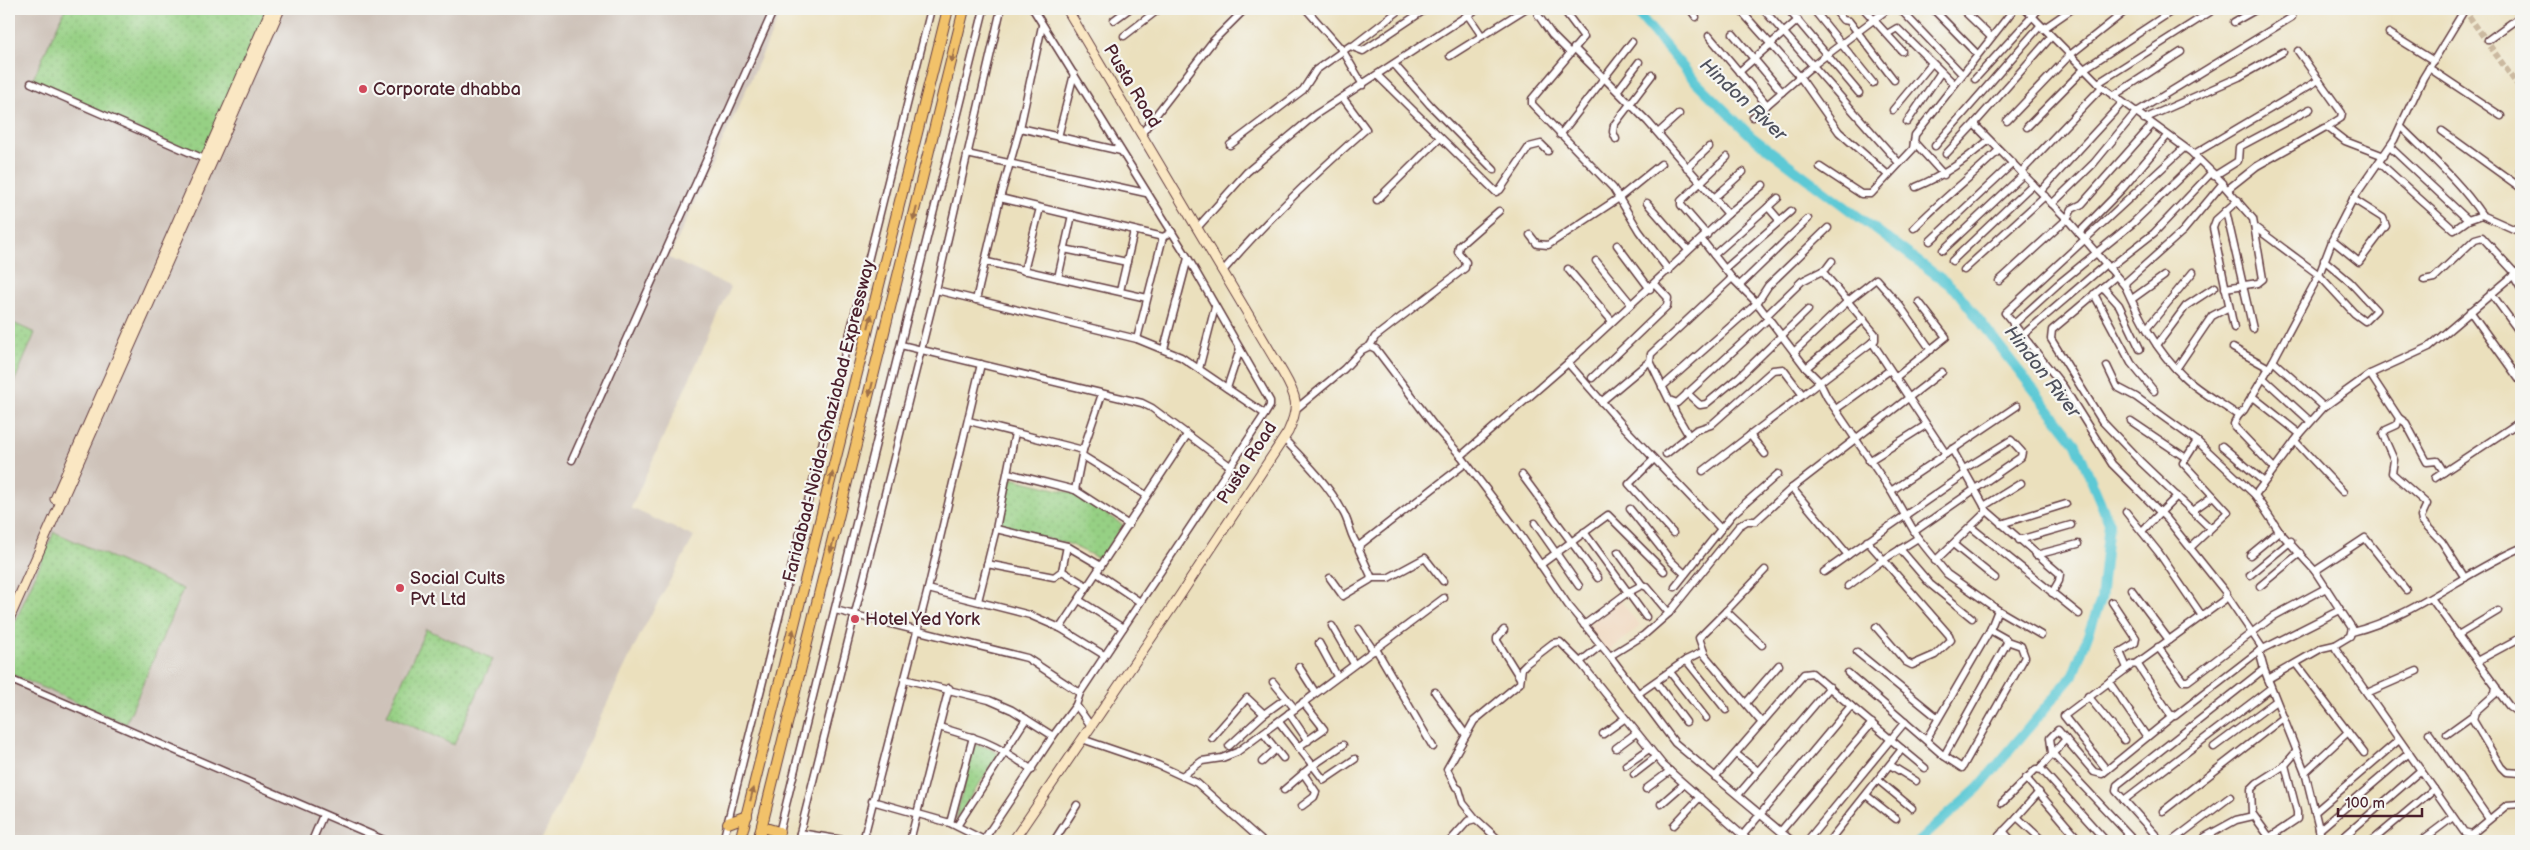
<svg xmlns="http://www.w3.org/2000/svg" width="2530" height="850" font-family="'Balsamiq Sans',sans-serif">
  <defs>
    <pattern id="park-dots" width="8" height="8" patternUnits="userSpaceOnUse" patternTransform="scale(1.25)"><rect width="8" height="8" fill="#96d084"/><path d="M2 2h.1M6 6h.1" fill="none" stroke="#83b272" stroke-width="1.8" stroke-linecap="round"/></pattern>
  </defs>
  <rect width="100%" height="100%" fill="#f6f6f2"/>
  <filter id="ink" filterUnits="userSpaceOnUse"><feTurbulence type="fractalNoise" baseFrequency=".02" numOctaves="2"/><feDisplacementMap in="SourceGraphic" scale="10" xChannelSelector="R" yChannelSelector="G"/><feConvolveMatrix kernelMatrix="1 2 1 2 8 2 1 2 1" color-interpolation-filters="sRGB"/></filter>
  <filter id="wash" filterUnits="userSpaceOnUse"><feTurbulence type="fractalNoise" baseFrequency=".0096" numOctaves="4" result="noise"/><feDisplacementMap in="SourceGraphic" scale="20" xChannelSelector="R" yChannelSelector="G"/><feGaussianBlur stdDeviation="1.12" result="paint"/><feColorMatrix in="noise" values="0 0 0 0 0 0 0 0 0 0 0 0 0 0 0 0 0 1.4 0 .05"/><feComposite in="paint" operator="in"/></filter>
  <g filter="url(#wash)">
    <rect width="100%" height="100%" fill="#ebe0bd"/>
    <path fill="#f0d6bc" d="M1620,600L1640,626L1608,652L1587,626Z"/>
    <path fill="#cec2b9" d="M9,9H783L669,258L731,287L631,508L694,537L640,635L541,841H9Z"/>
    <g fill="url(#park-dots)" stroke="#707858">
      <path d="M65,9H277L205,159L31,83Z"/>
      <path d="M9,321L35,333L9,394Z"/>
      <path d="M1011,478L1076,494L1123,525L1100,559L1069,544L999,527Z"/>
      <path d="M54,532L183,589L126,724L9,673V636Z"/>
      <path d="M426,629L493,659L454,745L387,715Z"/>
      <path d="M974,744L989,748L999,754L955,821Z"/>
    </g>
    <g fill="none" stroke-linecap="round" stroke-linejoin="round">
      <path stroke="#5dc9d5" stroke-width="10" d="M1634,9L1694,80L1752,137L1955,289L2076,444L2109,523L2101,600L2073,675L1978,788L1919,841"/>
    </g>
  </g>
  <g filter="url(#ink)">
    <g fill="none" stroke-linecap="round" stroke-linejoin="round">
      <path stroke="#cbb9a0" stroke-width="6" stroke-dasharray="6 3" stroke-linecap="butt" d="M2464,9L2521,90"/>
      <defs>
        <g id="street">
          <path d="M1033,9L1188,258L1270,401V406L1265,414L1080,693L1076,705L1091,726"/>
          <path d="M1306,9L1343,51L1363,85"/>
          <path d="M1563,9L1584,37L1532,99V104L1613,188L1639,231L1669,271"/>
          <path d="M1690,9L1696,17"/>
          <path d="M1763,9L1899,163"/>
          <path d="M1788,9L1859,93"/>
          <path d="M1813,9L1873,83"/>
          <path d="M1834,9L1843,20L1849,21L1894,80"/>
          <path d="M1864,9L1902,51"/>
          <path d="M1900,9L1962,74"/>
          <path d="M1933,9L1977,54"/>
          <path d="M1962,9L1991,37"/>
          <path d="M2025,9L2102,87L2191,152L2223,183L2183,231L2126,282L2125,286C2139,317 2157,352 2183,376C2198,391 2219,402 2236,414L2238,416L2234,424L2235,427L2274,468"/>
          <path d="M1742,12L1800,77L1839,132L1888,175"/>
          <path d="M1467,14L1482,36"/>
          <path d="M1538,15L1552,35L1569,52"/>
          <path d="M1114,20L1129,9"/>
          <path d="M2234,22L2257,9"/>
          <path d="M2043,29L2072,9"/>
          <path d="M2389,33L2434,61"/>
          <path d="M1733,34L1782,92"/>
          <path d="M1887,34L1897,28L1954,84"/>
          <path d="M1124,36L1159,9"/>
          <path d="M1709,36L1767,105"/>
          <path d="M2051,37L1976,122V126L2067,219L2125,286"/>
          <path d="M2488,40L2521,16"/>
          <path d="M1353,46L1401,9"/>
          <path d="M1574,48L1648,122L1728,214"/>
          <path d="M2298,51L2342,113L2341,118L2327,127"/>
          <path d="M1450,56L1525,9"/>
          <path d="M1394,64L1430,105L1494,170"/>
          <path d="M2429,68L2501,116"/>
          <path d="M1739,72L1798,20"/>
          <path d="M1377,75L1496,192L1500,190L1529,147L1541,144L1548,151"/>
          <path d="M1975,79L2039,9"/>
          <path d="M31,83L209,161"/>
          <path d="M2098,83L2210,12"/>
          <path d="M1618,90L1639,62"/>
          <path d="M2113,96L2181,52"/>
          <path d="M1893,110L1932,63"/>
          <path d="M1753,117L1812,66L1888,9"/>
          <path d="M2144,119L2239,77L2283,52"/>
          <path d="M2007,121L2070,55L2128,9"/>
          <path d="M1907,122L1941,72"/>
          <path d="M2027,127L2084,69L2175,9"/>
          <path d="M2401,127C2429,155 2460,182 2482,215"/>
          <path d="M1020,128L1121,151"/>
          <path d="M2442,131L2521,188"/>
          <path d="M1142,133L1213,41L1245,9"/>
          <path d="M1658,133L1679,114"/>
          <path d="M1560,135L1632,42"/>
          <path d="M1058,137L1074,74"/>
          <path d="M1616,139L1613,132L1614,125L1652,75"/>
          <path d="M1914,142L1944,175"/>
          <path d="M1230,145L1303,90L1316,70L1350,46L1363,51L1426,9"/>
          <path d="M1935,146L2040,26"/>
          <path d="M2390,147L2468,220"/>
          <path d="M967,154L1146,193"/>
          <path d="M1946,154L1976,122"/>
          <path d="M2194,154L2319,80"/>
          <path d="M2380,163L2454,230L2468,220L2482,215L2520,232"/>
          <path d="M1820,167L1861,194H1871L1913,149L1915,135L2014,9"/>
          <path d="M1687,168L1709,147"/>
          <path d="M2520,171L2521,170"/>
          <path d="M2021,172L2102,87"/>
          <path d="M2214,176L2238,161L2239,147L2310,109"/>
          <path d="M1916,187C1945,175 1965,160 1989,140"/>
          <path d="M2228,189L2257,166L2324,128L2327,127L2345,141L2384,156"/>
          <path d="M2041,191L2122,103"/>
          <path d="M1000,198L1020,128L1042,26"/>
          <path d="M1714,198L1743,172"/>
          <path d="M1377,200L1440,138"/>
          <path d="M1647,203L1688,250"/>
          <path d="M2052,204L2094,163L2135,113L2292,17"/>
          <path d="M1768,207L1780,221"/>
          <path d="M2226,211L2253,329"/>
          <path d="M1197,228L1247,172L1315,115L1477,9"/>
          <path d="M1914,228C1941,200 1971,177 1999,150"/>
          <path d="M2256,228L2319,275L2354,313L2365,321L2376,310L2350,282L2324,260"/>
          <path d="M2079,233L2123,188L2167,136"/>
          <path d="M1530,235L1537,244L1548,245L1619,198L1661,164"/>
          <path d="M1707,235L1681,205V201L1727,157"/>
          <path d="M1702,240L1732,278L1757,303L1806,368L1819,381L1827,397L1891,491L1918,538L1947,574L1998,610L2041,635"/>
          <path d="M2332,240L2359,262L2386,226L2383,218L2353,199"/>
          <path d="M1930,241L2013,163"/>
          <path d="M1617,245L1650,289"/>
          <path d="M1064,249L1127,262"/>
          <path d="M1943,250L2024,174"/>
          <path d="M1714,255L1778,198"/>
          <path d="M1596,261L1631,304"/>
          <path d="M1952,261L2033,184"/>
          <path d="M987,262L1147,298"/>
          <path d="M2109,268L2154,233L2211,173"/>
          <path d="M1568,269L1612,321"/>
          <path d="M1725,269L1791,211"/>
          <path d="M2521,269L2429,347L2370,374L2324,407L2300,434L2255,495L2279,531L2315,571L2352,628L2350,636L2335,645L2336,649L2464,832L2472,834L2507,805L2521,804"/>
          <path d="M1964,270L2045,196"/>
          <path d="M1024,271L1040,208"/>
          <path d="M1223,271C1267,219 1315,174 1366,129L1343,98"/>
          <path d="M2513,275L2521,289"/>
          <path d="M2116,276L2052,330L2051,339L2102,421L2141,462L2210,528"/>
          <path d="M1058,278L1072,215"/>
          <path d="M1732,278L1651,354L1650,361L1669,400L1677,403L1768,319"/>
          <path d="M2424,280L2434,278L2475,239L2482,237L2515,273"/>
          <path d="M1999,281L2067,219L2072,209L2082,204L2152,125"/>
          <path d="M1740,285L1808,219"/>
          <path d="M2103,287L2119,305L2140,349"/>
          <path d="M2225,288L2258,283L2263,279L2253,219L2225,187"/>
          <path d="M936,290L1137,339L1181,357L1265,414"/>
          <path d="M1120,291L1134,231"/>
          <path d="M2491,293L2521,334"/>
          <path d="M2094,294L2131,363L2154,391"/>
          <path d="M2132,299L2164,276"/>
          <path d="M976,300L1000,198L1163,237"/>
          <path d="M2470,311L2521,382"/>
          <path d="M1766,316L1802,281L1826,269L1832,261"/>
          <path d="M2013,325L2057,285L2133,223L2198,160"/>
          <path d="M2147,328L2193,272"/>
          <path d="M2234,328L2213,228L2216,220L2238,200"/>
          <path d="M2023,335L2106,264"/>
          <path d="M1137,339L1163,237L1172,232"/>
          <path d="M1872,342L1946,454L2017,406"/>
          <path d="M901,345L1142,403L1152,408L1230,466"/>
          <path d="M2157,345L2186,306L2215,287"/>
          <path d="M1370,346L1375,337L1465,268L1466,262L1458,252L1459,246L1499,211"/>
          <path d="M2233,348L2269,368"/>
          <path d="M1164,349L1188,258"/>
          <path d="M1794,352L1848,301L1876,279L1900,306L1931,350"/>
          <path d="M2273,361L2324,407"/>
          <path d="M1568,363L1625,428L1721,529"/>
          <path d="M2107,366L2117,387L2136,397L2197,441L2255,495"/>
          <path d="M1806,368L1864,319"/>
          <path d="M1199,369L1215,307"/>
          <path d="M2176,369L2212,316L2229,307"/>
          <path d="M2370,374L2399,418L2397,425L2386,430L2383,435L2394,460L2392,473L2427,504L2421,517L2422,521L2442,542L2465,578"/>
          <path d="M1592,378L1667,306L1668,298L1655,284"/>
          <path d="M1895,378L1946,337L1919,302"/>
          <path d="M2263,378L2310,421"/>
          <path d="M1662,387L1757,303L1768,286L1828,228"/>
          <path d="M1227,388L1240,349"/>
          <path d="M1687,393L1700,405L1706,404L1740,376L1808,310"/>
          <path d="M2252,396L2300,434"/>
          <path d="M1601,402L1650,361"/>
          <path d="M1671,402L1675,412L1689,436"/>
          <path d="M1296,409L1344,369L1362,350L1370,346L1376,349L1435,427L1461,456L1517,530L1568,605L1610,656L1675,743L1792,841"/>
          <path d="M1836,409L1890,370"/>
          <path d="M2238,416L2244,410L2273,361L2319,275L2334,236L2353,199L2394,140L2423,78L2465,9"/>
          <path d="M2399,418L2406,423L2427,462L2437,461L2444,472"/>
          <path d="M969,421L1083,450"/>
          <path d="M2131,421L2186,458"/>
          <path d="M1750,435L1765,454"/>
          <path d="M1284,439C1305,461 1328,484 1343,512C1350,523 1350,538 1359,547"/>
          <path d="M2295,441L2343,492"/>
          <path d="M2222,446L2263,481"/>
          <path d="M1952,449L1987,511L2060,574L2059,581L2052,593"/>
          <path d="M1666,454L1696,430L1711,425L1773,370L1783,369L1802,394"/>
          <path d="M1083,456L1146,495"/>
          <path d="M1461,456L1568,363L1728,214L1763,185"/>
          <path d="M1654,459L1629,484L1673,533"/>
          <path d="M572,460L774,9"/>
          <path d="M1869,461L1926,425"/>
          <path d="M1703,471L1875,340V334L1822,271"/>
          <path d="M1008,473L1075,490L1129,525"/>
          <path d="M1522,475L1598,578"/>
          <path d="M2435,478L2521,421"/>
          <path d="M1792,488L1848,555L1965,474"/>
          <path d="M1075,490L1083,450L1102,394"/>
          <path d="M1891,491L1946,454"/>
          <path d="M1984,506L2021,483"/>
          <path d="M1630,509L1671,561L1685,574"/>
          <path d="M2192,511L2213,496"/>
          <path d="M2126,512L2159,553L2202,616"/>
          <path d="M1535,523L1579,586"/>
          <path d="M2001,524L2066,504"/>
          <path d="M1971,527L2079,614"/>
          <path d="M996,529L1067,546L1101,566"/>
          <path d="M1915,531L2021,457L2022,452L2011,440L1964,469"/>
          <path d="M2142,531L2177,496"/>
          <path d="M1584,532L1646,617"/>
          <path d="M2019,540L2071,525"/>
          <path d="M1867,541L1949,635L1951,640L1935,655L1912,665L1906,662L1876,627"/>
          <path d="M1953,544L1995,578"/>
          <path d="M2191,547L2228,512L2183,463L2197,441"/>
          <path d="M1900,549L1930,584L1972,618"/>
          <path d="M1618,552L1642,585"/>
          <path d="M2036,555L2078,544"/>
          <path d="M2250,555L2279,531"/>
          <path d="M1935,561L1987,511"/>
          <path d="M987,564L1054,577L1062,571L1067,546"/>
          <path d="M1540,565L1608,515L1664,571"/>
          <path d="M1062,571L1087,586"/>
          <path d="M2315,571L2365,538L2406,590"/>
          <path d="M1824,572L1848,555"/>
          <path d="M1097,573L1140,602"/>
          <path d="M2250,575L2291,541"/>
          <path d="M1330,578L1343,596L1370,580L1371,576L1359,550L1360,545L1466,463"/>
          <path d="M1371,578H1388L1425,558L1443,581"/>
          <path d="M1848,586L1883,560L1918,538"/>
          <path d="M2260,586L2300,553"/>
          <path d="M1675,587L1732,515L1778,474"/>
          <path d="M928,589L1030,615L1060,628L1104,655"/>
          <path d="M2131,589L2169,640"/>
          <path d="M2227,596L2263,649"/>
          <path d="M2431,598L2496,687L2495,694L2475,712L2473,720L2501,767L2506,772L2521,773"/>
          <path d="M1079,600L1123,628"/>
          <path d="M978,601L996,529L1015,433"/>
          <path d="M2112,602L2136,638L2135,643L2120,652L2127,668"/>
          <path d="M835,610L1027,658L1080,693"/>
          <path d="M1584,625L1627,593L1642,585L1647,587L1669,613"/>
          <path d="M1332,626L1354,664"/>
          <path d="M1060,628L1187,435"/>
          <path d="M1359,629L1374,651"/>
          <path d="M1504,630L1497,638V641L1520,678"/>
          <path d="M2352,632C2414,617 2464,572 2521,548"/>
          <path d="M2458,635L2498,611"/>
          <path d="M1319,643L1337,676"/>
          <path d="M1762,645L1726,611L1765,570"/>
          <path d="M2158,647L2183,681H2188L2274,616L2326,588"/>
          <path d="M1376,649L1433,747"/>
          <path d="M2259,651L2264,669L2305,772L2322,841"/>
          <path d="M1704,652L1699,638L1726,611"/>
          <path d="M1857,652L1938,718"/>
          <path d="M1610,656L1644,635L1669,613L1739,526L1747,521H1756L1792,488L1942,372"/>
          <path d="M1686,660L1726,710"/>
          <path d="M2477,661L2516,640"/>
          <path d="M1580,662L1600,646"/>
          <path d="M2136,664L2224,600L2226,593L2167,519L2112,464L2063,386L2005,313L2184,148"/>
          <path d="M2296,664L2364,753"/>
          <path d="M1299,667L1315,692"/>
          <path d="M1670,672L1706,718"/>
          <path d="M1848,673L1944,756L1962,768L2025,657L2021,646L2007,641"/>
          <path d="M9,679L386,841"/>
          <path d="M904,679L989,700L1012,710L1053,736"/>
          <path d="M2268,679L2322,648L2335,645"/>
          <path d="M1273,682L1295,709"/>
          <path d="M1656,682L1686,722"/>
          <path d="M2109,682L2147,737"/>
          <path d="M2497,690L2509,706L2521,715"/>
          <path d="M1435,692L1466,735"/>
          <path d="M1639,693L1686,660L1702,652L1762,723"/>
          <path d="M2367,693L2417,671"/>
          <path d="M2088,696L2124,740"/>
          <path d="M1746,703L1779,665"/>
          <path d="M1289,713L1308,741"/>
          <path d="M1279,722L1324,780L1355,759"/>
          <path d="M939,727C980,739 997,744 1032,770"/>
          <path d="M1263,733L1283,758"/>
          <path d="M2429,733L2489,819"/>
          <path d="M1603,734L1624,719"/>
          <path d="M2447,734L2472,716"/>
          <path d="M1212,738L1247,698L1264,714"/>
          <path d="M1082,739L1158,765L1197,783L1262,841"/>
          <path d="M1926,740L1990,630L1998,610"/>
          <path d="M1229,746L1264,714L1286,698"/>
          <path d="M1298,747L1324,729L1303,702"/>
          <path d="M2214,747L2276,701"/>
          <path d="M1616,748L1636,733"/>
          <path d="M1902,749L1925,768"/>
          <path d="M1736,754L1758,771"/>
          <path d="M1944,756L2007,643L2006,639L1990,630"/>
          <path d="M1262,762L1276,749"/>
          <path d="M1626,765L1649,749"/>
          <path d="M1890,765L1916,781"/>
          <path d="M2039,769L2066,739"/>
          <path d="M2106,769L2064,716L2133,664L2138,665L2170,714L2175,716L2259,651L2340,610"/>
          <path d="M2305,772L2348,732"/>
          <path d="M1634,774L1656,757"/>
          <path d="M1182,776L1202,761L1222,758L1237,752L1444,598"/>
          <path d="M1715,777L1804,674L1812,673L1902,749L1829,841"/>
          <path d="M2026,778L2080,841"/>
          <path d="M1878,780L1912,808"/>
          <path d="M1646,789L1670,771"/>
          <path d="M1284,790L1312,766L1343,745"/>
          <path d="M1738,795L1830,687"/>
          <path d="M1866,795L1896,819"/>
          <path d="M2124,800L2271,688"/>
          <path d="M872,801L950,823L984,840"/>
          <path d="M2002,803L2036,769L2042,770L2106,841"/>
          <path d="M1661,804L1684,784"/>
          <path d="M1302,806L1314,797L1316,792L1303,773"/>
          <path d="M2163,811L2283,718"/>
          <path d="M2315,812L2399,740"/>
          <path d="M2017,817L2039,792"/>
          <path d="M1476,819L1463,803L1459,789L1456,787L1447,769L1474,721L1520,683L1522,668L1527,663L1553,643L1560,642L1580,662L1663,765L1749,841"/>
          <path d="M950,823L973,737"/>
          <path d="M1674,825L1700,797"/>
          <path d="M957,826L1026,719"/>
          <path d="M2319,830L2409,753"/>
          <path d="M1781,831L1872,723"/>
          <path d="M2003,831L2012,841"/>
          <path d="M800,833L849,841"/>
          <path d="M1742,836L1851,706"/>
          <path d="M2270,838L2252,813L2251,789L2257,783L2285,765"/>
          <path d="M312,841L323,815"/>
          <path d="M723,841L931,9"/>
          <path d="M777,841L984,9"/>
          <path d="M798,841L936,290L1001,9"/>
          <path d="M863,841L928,589L981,364"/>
          <path d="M910,841L949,688"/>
          <path d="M983,841L1053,736L1076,705"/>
          <path d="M1054,841L1077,805"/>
          <path d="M1450,841L1468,821L1476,819L1500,841"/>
          <path d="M1807,841L1905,722"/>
          <path d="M1994,841L2017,817L2043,841"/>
          <path d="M2135,841L2052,753L2050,738L2058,730L2094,772L2102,774L2173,716"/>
          <path d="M2161,841L2116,791L2117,785L2264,669"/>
          <path d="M2172,841L2230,797"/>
          <path d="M2204,841L2205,837L2236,820L2253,816"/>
          <path d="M2264,841L2297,819V812L2285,765L2296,752"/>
          <path d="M2339,841L2421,770"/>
          <path d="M2372,841L2434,789"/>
          <path d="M2421,841L2453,817"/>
        </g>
        <g id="secondary">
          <path d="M55,499L271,9"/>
          <path d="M9,619L280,9"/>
          <path d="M1013,841L1173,606L1288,432C1300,406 1297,397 1283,373L1067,9"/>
        </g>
        <g id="primary">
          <path d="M728,823L747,816"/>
          <path d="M762,827L779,832"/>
          <path d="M740,841L948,9"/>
          <path d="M758,841L964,9"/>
        </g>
      </defs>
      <use href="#street" stroke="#623c41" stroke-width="9"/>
      <use href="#secondary" stroke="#623c41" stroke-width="11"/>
      <use href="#primary" stroke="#623c41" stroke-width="12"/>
      <use href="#street" stroke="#fff" stroke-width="6"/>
      <use href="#secondary" stroke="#fae7c3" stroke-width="9"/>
      <use href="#primary" stroke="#f2c26a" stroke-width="10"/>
    </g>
    <defs><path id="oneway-solid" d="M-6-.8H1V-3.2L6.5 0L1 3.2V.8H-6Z" transform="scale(1.25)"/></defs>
    <g fill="#9e704a">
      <use href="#oneway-solid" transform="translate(953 56) rotate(103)"/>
      <use href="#oneway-solid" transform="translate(915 214) rotate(104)"/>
      <use href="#oneway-solid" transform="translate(870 321) rotate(-76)"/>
      <use href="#oneway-solid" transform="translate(871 389) rotate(104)"/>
      <use href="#oneway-solid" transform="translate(831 479) rotate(-76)"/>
      <use href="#oneway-solid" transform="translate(832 546) rotate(104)"/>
      <use href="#oneway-solid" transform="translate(792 636) rotate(-76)"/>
      <use href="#oneway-solid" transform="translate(752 794) rotate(-76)"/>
    </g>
  </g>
  <g fill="#d1495b" stroke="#f6f6f2" stroke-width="2">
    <circle cx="363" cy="89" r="5"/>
    <circle cx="400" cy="588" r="5"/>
    <circle cx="855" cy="619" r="5"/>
  </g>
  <g text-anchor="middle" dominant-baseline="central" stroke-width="4.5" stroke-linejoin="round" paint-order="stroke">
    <g font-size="18" fill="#4a1f2b" stroke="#f6f6f2">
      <text transform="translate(1132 86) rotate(59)">Pusta Road</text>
      <text transform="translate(829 421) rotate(-76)">Faridabad-Noida-Ghaziabad Expressway</text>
      <text transform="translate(1247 463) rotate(-57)">Pusta Road</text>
    </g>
    <g font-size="18" fill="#4a1f2b" stroke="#f6f6f2" text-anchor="start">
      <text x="373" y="89">Corporate dhabba</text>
      <text x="410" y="578">Social Cults<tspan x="410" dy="21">Pvt Ltd</tspan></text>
      <text x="865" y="619">Hotel Yed York</text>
    </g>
    <g font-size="19" font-style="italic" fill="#50525e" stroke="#f6f6f2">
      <text transform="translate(1743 100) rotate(43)">Hindon River</text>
      <text transform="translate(2042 372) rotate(52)">Hindon River</text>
    </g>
  </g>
  <rect width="2530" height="850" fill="none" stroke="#f6f6f2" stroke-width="30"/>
  <path d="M2338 808v8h84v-8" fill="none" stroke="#4a1f2b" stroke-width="2.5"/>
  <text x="2345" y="808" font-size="15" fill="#4a1f2b" stroke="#f6f6f2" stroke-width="4" paint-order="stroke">100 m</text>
</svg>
